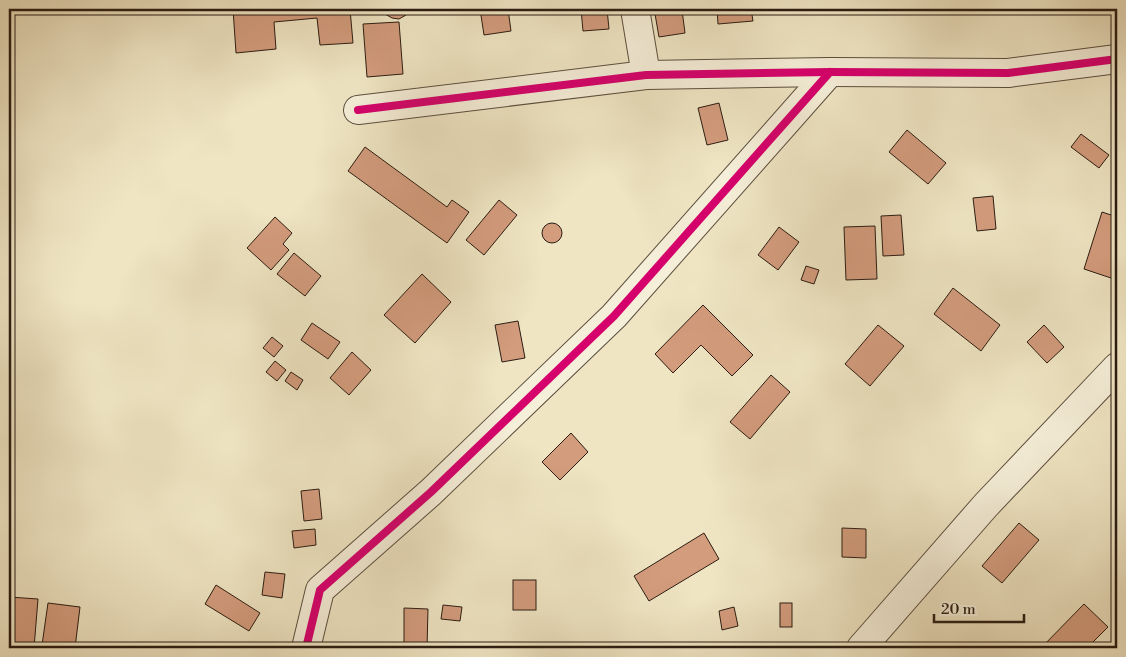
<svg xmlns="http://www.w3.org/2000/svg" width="1126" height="657" font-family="'Libre Bodoni',serif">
  <rect width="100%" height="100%" fill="#efe5c3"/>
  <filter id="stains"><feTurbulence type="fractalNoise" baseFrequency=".004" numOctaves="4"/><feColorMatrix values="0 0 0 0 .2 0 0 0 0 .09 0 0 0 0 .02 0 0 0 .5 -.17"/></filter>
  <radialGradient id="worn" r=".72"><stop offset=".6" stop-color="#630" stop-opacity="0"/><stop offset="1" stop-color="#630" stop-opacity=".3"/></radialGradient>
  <g fill="#d39c7d" stroke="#2b1c12">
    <path d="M233,9H350L353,43L320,45L317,18L274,22L276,49L236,53Z"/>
    <path d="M383,9H410L406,15L399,19L392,18L385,14Z"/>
    <path d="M480,9H508L511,31L484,35Z"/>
    <path d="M581,9H607L609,29L583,31Z"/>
    <path d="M717,9H751L753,21L718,24Z"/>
    <path d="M682,10L685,33L659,37L655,14Z"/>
    <path d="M399,22L403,74L367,77L363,24Z"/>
    <path d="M719,103L728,140L707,145L698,108Z"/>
    <path d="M907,130L946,163L928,184L889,152Z"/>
    <path d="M1081,134L1109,155L1099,168L1071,147Z"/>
    <path d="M365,147L447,207L452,200L469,212L447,243L348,171Z"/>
    <path d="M993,196L996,229L977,231L973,198Z"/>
    <path d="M499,200L517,215L484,255L466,240Z"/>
    <path d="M1102,212L1117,217V280L1084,269Z"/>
    <path d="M901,215L904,255L883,256L881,216Z"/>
    <path d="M275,217L292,233L283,244L289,250L271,270L247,248Z"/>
    <circle cx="552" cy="233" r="10"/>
    <path d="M875,226L877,279L846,280L844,227Z"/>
    <path d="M779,227L799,242L778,270L758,255Z"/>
    <path d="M294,253L321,276L305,296L277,274Z"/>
    <path d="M806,266L819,270L814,284L801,280Z"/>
    <path d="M422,274L451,302L415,343L384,315Z"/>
    <path d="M953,288L1000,325L981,351L934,314Z"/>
    <path d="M703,305L753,355L732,376L701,345L673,373L655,354Z"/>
    <path d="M518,321L525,358L502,362L495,325Z"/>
    <path d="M312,323L340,342L328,359L301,340Z"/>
    <path d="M878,325L904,346L870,386L845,364Z"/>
    <path d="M1044,325L1064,347L1047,363L1027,342Z"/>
    <path d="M272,337L283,346L274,357L263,348Z"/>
    <path d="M352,352L371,370L349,395L330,378Z"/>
    <path d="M275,361L286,370L277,381L266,372Z"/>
    <path d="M291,372L303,380L297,390L285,381Z"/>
    <path d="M771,375L790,392L750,439L730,422Z"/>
    <path d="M571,433L588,452L560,480L542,462Z"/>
    <path d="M319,489L322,519L304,521L301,491Z"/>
    <path d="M1019,523L1039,540L1002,583L982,566Z"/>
    <path d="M842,528L866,529V558L842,557Z"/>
    <path d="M315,529L316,545L294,548L292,531Z"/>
    <path d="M704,533L719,559L649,601L634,576Z"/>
    <path d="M265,572L285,574L282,598L262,595Z"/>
    <rect x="513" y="580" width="23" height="30"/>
    <path d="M216,585L260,613L249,631L205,604Z"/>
    <path d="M9,597L38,599L34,648H9Z"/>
    <path d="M48,603L80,607L75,648L42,645Z"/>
    <rect x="780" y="603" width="12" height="24"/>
    <path d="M1084,604L1108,627L1087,648H1041Z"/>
    <path d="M443,605L462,607L460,621L441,619Z"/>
    <path d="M734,607L738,626L722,630L719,611Z"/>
    <path d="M404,608L428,609L427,648H404Z"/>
  </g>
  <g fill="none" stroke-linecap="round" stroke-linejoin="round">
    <defs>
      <g id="street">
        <path d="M635,9L646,75"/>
        <path d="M358,110L646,75L830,72L1008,73L1117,59"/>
        <path d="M306,648L320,590L431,492L614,316L830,72"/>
        <path d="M861,648L986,505L1117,367"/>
      </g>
    </defs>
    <use href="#street" stroke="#5c4e3e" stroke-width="30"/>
    <use href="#street" stroke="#f5eed8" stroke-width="28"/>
    <defs>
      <g id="cycleway">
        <path d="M358,110L646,75L830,72L1008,73L1117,59"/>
        <path d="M306,648L320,590L431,492L614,316L830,72"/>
      </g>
    </defs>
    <use href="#cycleway" stroke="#f5eed8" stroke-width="11"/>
    <use href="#cycleway" stroke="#d6006c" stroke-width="8"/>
  </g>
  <rect width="1126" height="657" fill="none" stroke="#efe5c3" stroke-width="30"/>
  <rect x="10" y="10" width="1106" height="637" fill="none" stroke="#2b1c12" stroke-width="2.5"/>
  <rect x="15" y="15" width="1096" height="627" fill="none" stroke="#2b1c12"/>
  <path d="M934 614v8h90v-8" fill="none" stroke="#2b1c12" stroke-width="2.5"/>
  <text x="941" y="614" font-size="15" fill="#2b1c12" stroke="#f5eed8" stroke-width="4" paint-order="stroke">20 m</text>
  <rect width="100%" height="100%" filter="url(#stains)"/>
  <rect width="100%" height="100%" fill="url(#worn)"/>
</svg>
